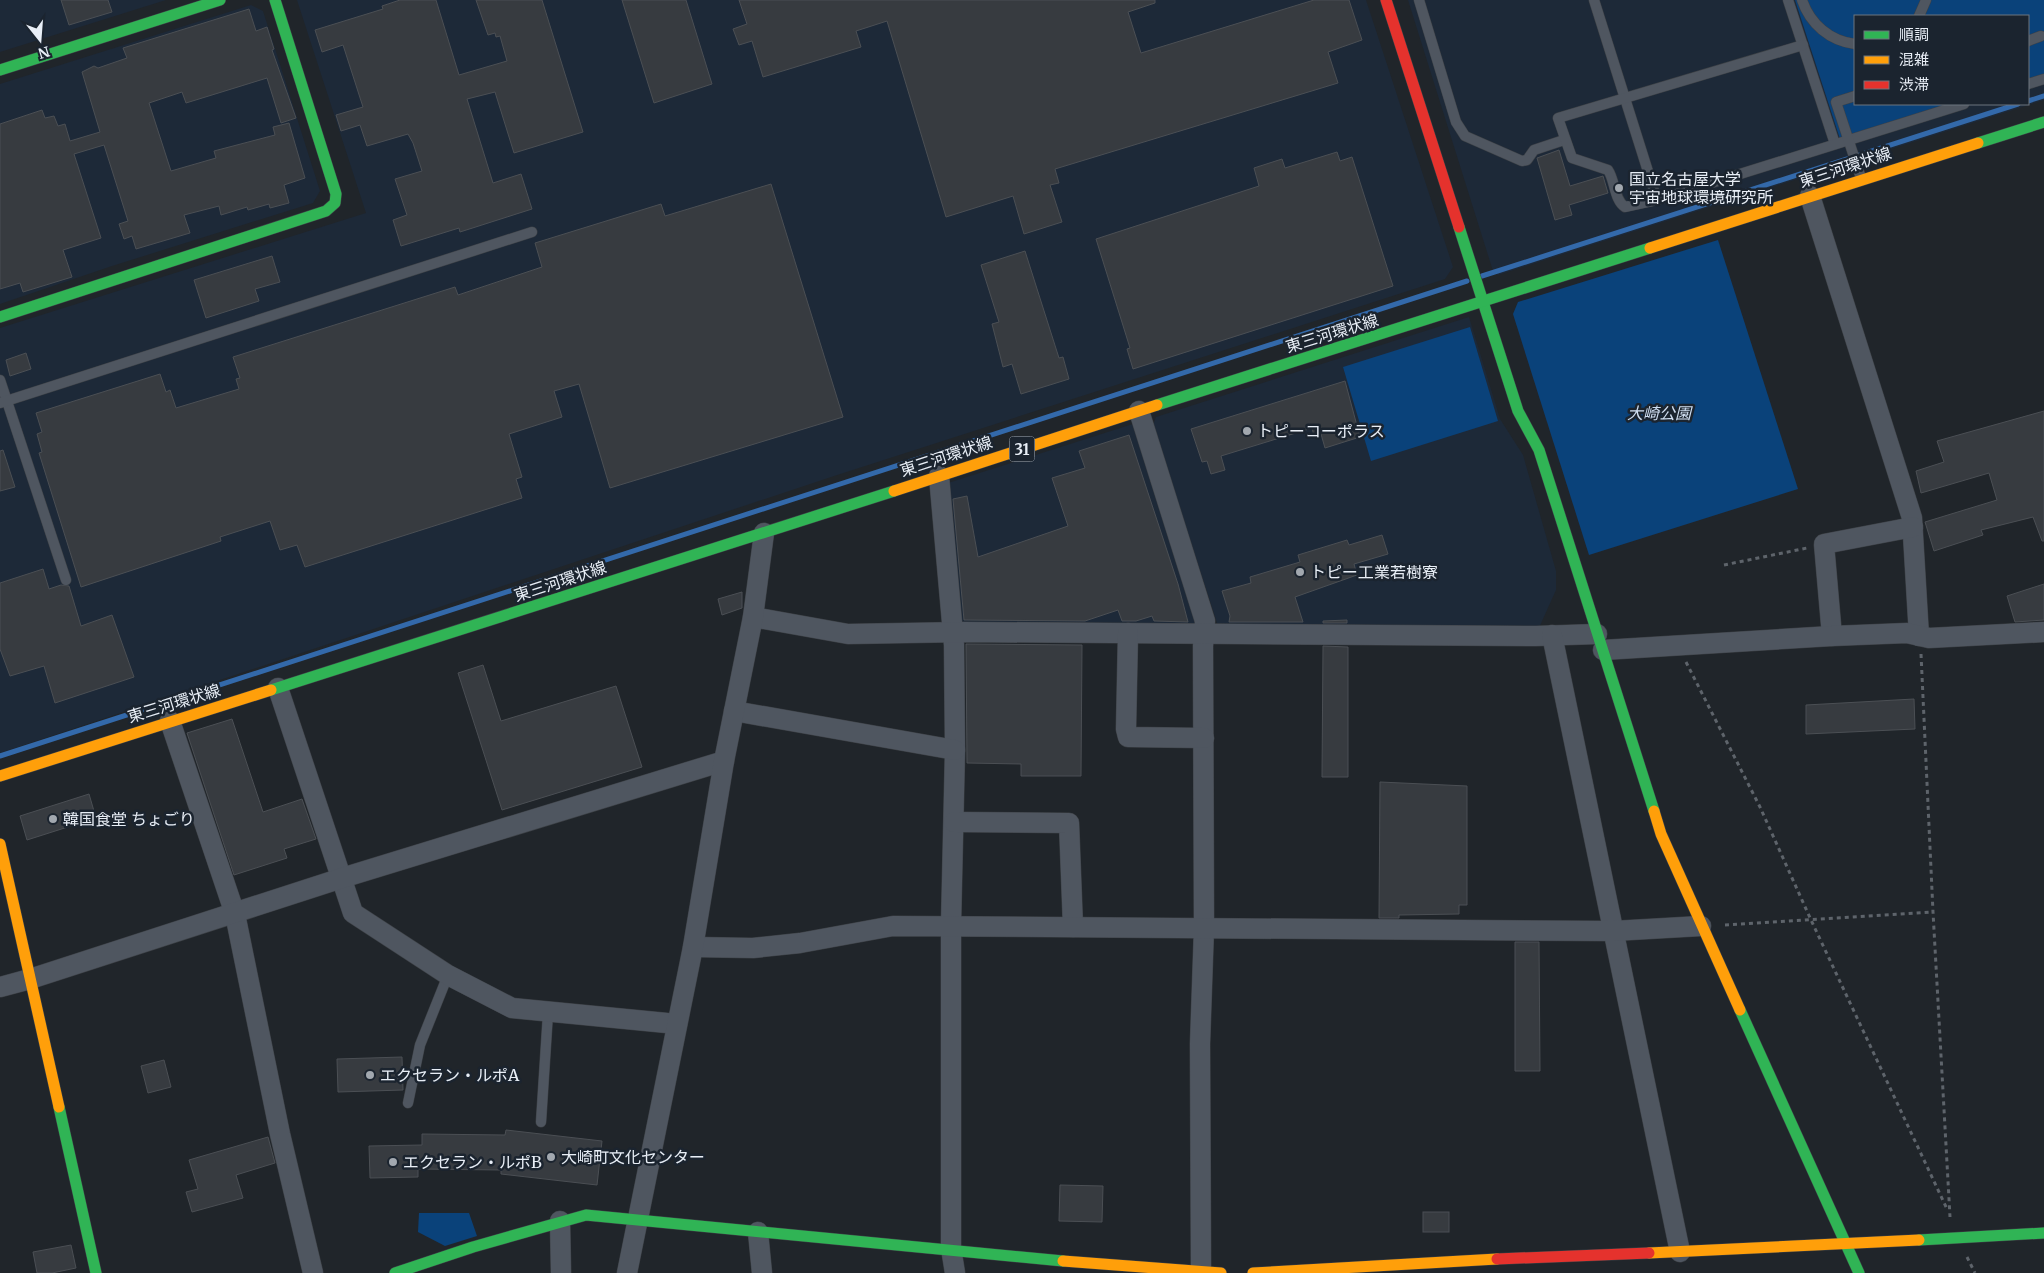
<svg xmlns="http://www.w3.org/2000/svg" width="2044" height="1273" font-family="Merriweather,'Noto Sans JP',serif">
  <rect width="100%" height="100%" fill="#20252a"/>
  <g fill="#1d2938" fill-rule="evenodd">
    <path d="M0,0H166L0,52Z"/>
    <path d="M297,0H1366L1453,267L1445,279L831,477L0,753V328L366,213Z"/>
    <path d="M1408,0H2044V100L1498,275L1493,271ZM1855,16H2028V104H1855Z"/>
    <path d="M251,5L263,11L284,77L320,191L313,203L112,266L0,304V84Z"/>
    <path d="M1469,317L1500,419L1523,455L1556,571V590L1538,630L1222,629L1217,623L1153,425L1156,417Z"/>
    <path d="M1133,424L1198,627L961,626L948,483Z"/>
  </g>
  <g fill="#0a427a">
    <path d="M1795,0H2044V77L2028,82V16H1855V104H1955L1840,139Z"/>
    <path d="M1718,240L1798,489L1589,555L1513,314L1518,302Z"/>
    <path d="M1470,327L1498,421L1371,461L1343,367Z"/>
    <path d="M419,1213H469L477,1236L445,1246L418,1232Z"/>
  </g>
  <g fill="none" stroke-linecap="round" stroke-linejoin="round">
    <g stroke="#3369aa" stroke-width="5">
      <path d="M2028,101L2044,96"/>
      <path d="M1482,276L2018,104"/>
      <path d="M0,756L1467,281"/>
    </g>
  </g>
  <g fill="#373b40" stroke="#4b4f54">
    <path d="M61,0H108L112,12L69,25Z"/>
    <path d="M400,0H436L459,75L507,61L500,36L496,37L495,33L488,35L476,0H542L583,132L514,153L495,92L467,99L493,183L521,174L532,209L460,232L459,228L401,246L393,220L407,215L395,179L422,171L413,143L408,134L367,146L360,125L341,131L336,115L363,107L343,45L322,52L315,30L383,9L382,6Z"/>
    <path d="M622,0H686L712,84L654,103Z"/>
    <path d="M739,0H1155V3L1128,12L1141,53L1314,0H1349L1362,40L1328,52L1338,83L1055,169L1059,183L1050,185L1062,222L1024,234L1013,196L946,217L887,21L856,31L861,47L763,77L752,41L739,45L733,29L747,24Z"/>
    <path d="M249,9L256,31L267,27L274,49L272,50L296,118L281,123L267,78L186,103L182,92L149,103L171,171L216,158L214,151L275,135L273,127L289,123L305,178L284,185L289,203L270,208L269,204L248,210L247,207L221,215L219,206L184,215L190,233L136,249L132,236L124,239L119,224L128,221L104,145L74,154L101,238L63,250L72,277L23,292L20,283L0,289V124L42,110L45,118L54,116L58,126L65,124L70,141L100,132L82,72L94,66L98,68L127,58L123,48Z"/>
    <path d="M1559,150L1570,186L1603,176L1608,193L1569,205L1572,215L1555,220L1537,158Z"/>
    <path d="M1337,152L1340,161L1352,157L1393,286L1133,369L1127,349L1130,348L1096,239L1259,186L1254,168L1282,159L1285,168Z"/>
    <path d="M771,184L843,417L610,488L579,384L554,391L562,417L509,434L522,477L516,479L522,498L305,567L297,545L280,550L270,521L220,537L221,541L81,587L39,453L42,452L37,434L42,432L36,413L160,374L166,392L170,390L176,408L239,389L236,379L240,378L233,357L455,287L458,295L542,267L535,243L661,204L665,216Z"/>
    <path d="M1025,251L1059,358L1063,357L1069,379L1021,394L1012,364L1003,367L992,324L999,322L981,265Z"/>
    <path d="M272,256L280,282L255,289L259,301L206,318L194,280Z"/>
    <path d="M26,353L31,369L10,376L6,360Z"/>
    <path d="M1345,381L1360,437L1325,448L1321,434L1314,436L1312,428L1221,456L1225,470L1211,474L1207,461L1202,462L1191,429Z"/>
    <path d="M2044,411V541H2042L2033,517L1981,530L1983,535L1934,551L1925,522L1997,500L1989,473L1921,493L1916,471L1944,462L1937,441Z"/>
    <path d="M1129,435L1178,584L1188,622L1154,621L1152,616L1136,621H1122L1118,610L1085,621L964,620L953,499L967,496L978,557L1068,526L1052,478L1085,468L1079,451Z"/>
    <path d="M3,450L15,487L0,491V451Z"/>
    <path d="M1382,535L1388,554L1354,564L1357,575L1295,597L1303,622H1229L1230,616L1222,591L1251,583L1250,577L1300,562L1298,555L1347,540L1349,545Z"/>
    <path d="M43,569L49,589L61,585L69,586L81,626L112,615L134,677L55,703L44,666L10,676L0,649V583Z"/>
    <path d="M2044,584V620L2015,622L2007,596Z"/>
    <path d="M742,592V608L722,615L718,599Z"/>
    <path d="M1347,620V623H1323V621Z"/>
    <path d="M966,644L1082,645L1081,776H1021V764L967,763Z"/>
    <path d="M1323,646L1348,647V777H1322Z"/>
    <path d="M483,665L501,721L616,686L642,767L502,810L458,673Z"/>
    <path d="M1914,699L1915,729L1806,734V705Z"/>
    <path d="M232,719L263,812L302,799L316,839L284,849L287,858L234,875L187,733Z"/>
    <path d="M1380,782L1467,786V905H1459V914L1399,915V918H1379Z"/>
    <path d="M89,794L96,818L27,840L20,816Z"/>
    <path d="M1515,942H1539L1540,1071H1515Z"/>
    <path d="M402,1057L403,1090L338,1092L337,1059Z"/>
    <path d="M164,1060L171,1087L148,1093L141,1066Z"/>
    <path d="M506,1130L602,1141L597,1185L501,1174V1170L418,1169V1177L370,1178L369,1146L422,1145V1134L505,1135Z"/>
    <path d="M268,1137L275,1163L236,1175L243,1198L192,1212L186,1192L198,1189L189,1160Z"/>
    <path d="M1060,1185L1103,1186L1102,1222L1059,1221Z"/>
    <rect x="1423" y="1212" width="26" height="20"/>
    <path d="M71,1245L76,1268L52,1273H37L33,1252Z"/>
  </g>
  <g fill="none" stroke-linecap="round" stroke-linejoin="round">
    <defs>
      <g id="lane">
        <path d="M1419,0L1456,122L1465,136L1522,161L1527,160L1534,150L1564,140"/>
        <path d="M1594,0L1657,200"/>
        <path d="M1788,0L1835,144"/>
        <path d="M1802,0C1810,24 1830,41 1855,44"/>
        <path d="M1919,16L1926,0"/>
        <path d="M2028,41L2041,36"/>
        <path d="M1803,45L1558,118L1572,158L1608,170C1615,180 1614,200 1625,207L1657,200L1964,104"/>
        <path d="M2028,84L2044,79"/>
        <path d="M1855,96L1836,102L1861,178"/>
        <path d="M0,380L66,580"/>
        <path d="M0,403L532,232"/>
        <path d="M408,1103L420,1045L448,975"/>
        <path d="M541,1122L548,1013"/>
      </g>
      <g id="street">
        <path d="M1810,196L1912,518L1919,636"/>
        <path d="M1139,411L1205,621L1203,646L1204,928L1200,1044L1201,1272"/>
        <path d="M939,476L954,645L955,750L951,925V1248L955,1273"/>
        <path d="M753,617L848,634L964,632L1536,636L1597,634"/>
        <path d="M1128,633L1126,729L1128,737L1204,738"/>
        <path d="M1552,635L1680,1252"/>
        <path d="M1832,636L1824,544L1913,527"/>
        <path d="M1603,650L1832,636L1907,633L1929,638L2044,632"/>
        <path d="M278,688L353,913L448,975L512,1008L677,1024"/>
        <path d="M734,711L955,750"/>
        <path d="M170,721L235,914L280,1134L313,1273"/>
        <path d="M954,822L1069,823L1073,927"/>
        <path d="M693,947L753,948L800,943L893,926L1613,931L1701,926"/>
        <path d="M0,987L30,979L342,878L724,761"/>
        <path d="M560,1221L561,1273"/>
        <path d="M758,1232L762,1273"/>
        <path d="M627,1273L693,947L724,761L753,617L764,533"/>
      </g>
      <g id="fast">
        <path d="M0,70L220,0"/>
        <path d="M1978,143L2044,122"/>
        <path d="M1459,227L1518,411L1539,450L1654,811"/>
        <path d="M0,317L326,211L335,203L336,194L275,0"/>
        <path d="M1157,405L1650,248"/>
        <path d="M271,690L894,491"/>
        <path d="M1740,1010L1859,1273"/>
        <path d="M59,1107L96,1273"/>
        <path d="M1919,1240L2044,1233"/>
        <path d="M395,1273L473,1247L586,1215L1063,1261"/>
      </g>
      <g id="slow">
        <path d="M1650,248L1978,143"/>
        <path d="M894,491L1157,405"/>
        <path d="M0,776L271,690"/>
        <path d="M1654,811L1661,834L1740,1010"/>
        <path d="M0,844L59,1107"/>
        <path d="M1649,1253L1919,1240"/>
        <path d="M1063,1261L1221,1273"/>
        <path d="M1253,1273L1497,1259"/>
      </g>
      <g id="jam">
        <path d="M1386,0L1459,227"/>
        <path d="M1497,1259L1649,1253"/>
      </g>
    </defs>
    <use href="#lane" stroke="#3d4146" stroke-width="11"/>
    <use href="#street" stroke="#3d4146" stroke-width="21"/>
    <use href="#fast" stroke="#3d4146" stroke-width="12"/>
    <use href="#slow" stroke="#3d4146" stroke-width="12"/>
    <use href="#jam" stroke="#3d4146" stroke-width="12"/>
    <g stroke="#5e646b" stroke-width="3" stroke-dasharray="4 4" stroke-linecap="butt">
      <path d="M1724,565L1807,548"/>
      <path d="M1921,654L1933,912L1950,1217"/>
      <path d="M1686,662L1760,807L1811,920L1947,1209"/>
      <path d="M1725,925L1933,912"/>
      <path d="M1967,1257L1975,1273"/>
    </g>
    <use href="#lane" stroke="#4f5660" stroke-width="10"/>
    <use href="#street" stroke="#4f5660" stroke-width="20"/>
    <use href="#fast" stroke="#30b455" stroke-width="11"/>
    <use href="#slow" stroke="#ff9f0a" stroke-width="11"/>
    <use href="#jam" stroke="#e5322d" stroke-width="11"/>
  </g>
  <g fill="#a2a8af" stroke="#1b242f" stroke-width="2">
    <circle cx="1619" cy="188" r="5"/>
    <circle cx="1247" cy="431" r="5"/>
    <circle cx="1300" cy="572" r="5"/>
    <circle cx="53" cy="819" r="5"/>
    <circle cx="370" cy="1075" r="5"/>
    <circle cx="551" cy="1157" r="5"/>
    <circle cx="393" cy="1162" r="5"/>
  </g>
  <g text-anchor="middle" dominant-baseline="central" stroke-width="5" stroke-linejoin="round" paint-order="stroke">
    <rect fill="#1b242f" stroke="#aab1ba" stroke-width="1" x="1009.5" y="436.5" width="25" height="25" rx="4"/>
    <g font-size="15" font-weight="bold" fill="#e8eef6">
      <text x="1022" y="449">31</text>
    </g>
    <g font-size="16" fill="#e8eef6" stroke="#1b242f">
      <text transform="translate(1845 167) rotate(-18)">東三河環状線</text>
      <text transform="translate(1332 333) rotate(-17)">東三河環状線</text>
      <text transform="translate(946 456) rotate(-18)">東三河環状線</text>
      <text transform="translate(560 581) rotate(-18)">東三河環状線</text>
      <text transform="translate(174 703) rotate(-17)">東三河環状線</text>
    </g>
    <g font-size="16" fill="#e8eef6" stroke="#1b242f" text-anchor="start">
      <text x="1629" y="179">国立名古屋大学<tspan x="1629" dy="18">宇宙地球環境研究所</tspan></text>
      <text x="1257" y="431">トピーコーポラス</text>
      <text x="1310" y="572">トピー工業若樹寮</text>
      <text x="63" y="819">韓国食堂 ちょごり</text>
      <text x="380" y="1075">エクセラン・ルポA</text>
      <text x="561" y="1157">大崎町文化センター</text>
      <text x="403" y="1162">エクセラン・ルポB</text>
    </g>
    <g font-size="16" font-style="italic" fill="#cfdef1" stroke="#1b242f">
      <text x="1659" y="413">大崎公園</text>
    </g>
  </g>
  <rect x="1854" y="15" width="175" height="90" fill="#1b242f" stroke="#6d757f"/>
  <rect x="1864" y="31" width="25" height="8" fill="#30b455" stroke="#6d757f"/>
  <text x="1899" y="40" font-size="15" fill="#e8eef6">順調</text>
  <rect x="1864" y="56" width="25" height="8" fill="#ff9f0a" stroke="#6d757f"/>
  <text x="1899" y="65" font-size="15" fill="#e8eef6">混雑</text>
  <rect x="1864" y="81" width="25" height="8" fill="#e5322d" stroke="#6d757f"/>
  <text x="1899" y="90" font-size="15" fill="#e8eef6">渋滞</text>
  <g transform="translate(40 40) rotate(163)" stroke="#1b242f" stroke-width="4" paint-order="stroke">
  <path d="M0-4L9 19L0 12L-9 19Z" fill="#e8eef6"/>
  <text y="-8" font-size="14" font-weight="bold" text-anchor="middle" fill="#e8eef6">N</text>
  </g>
</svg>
